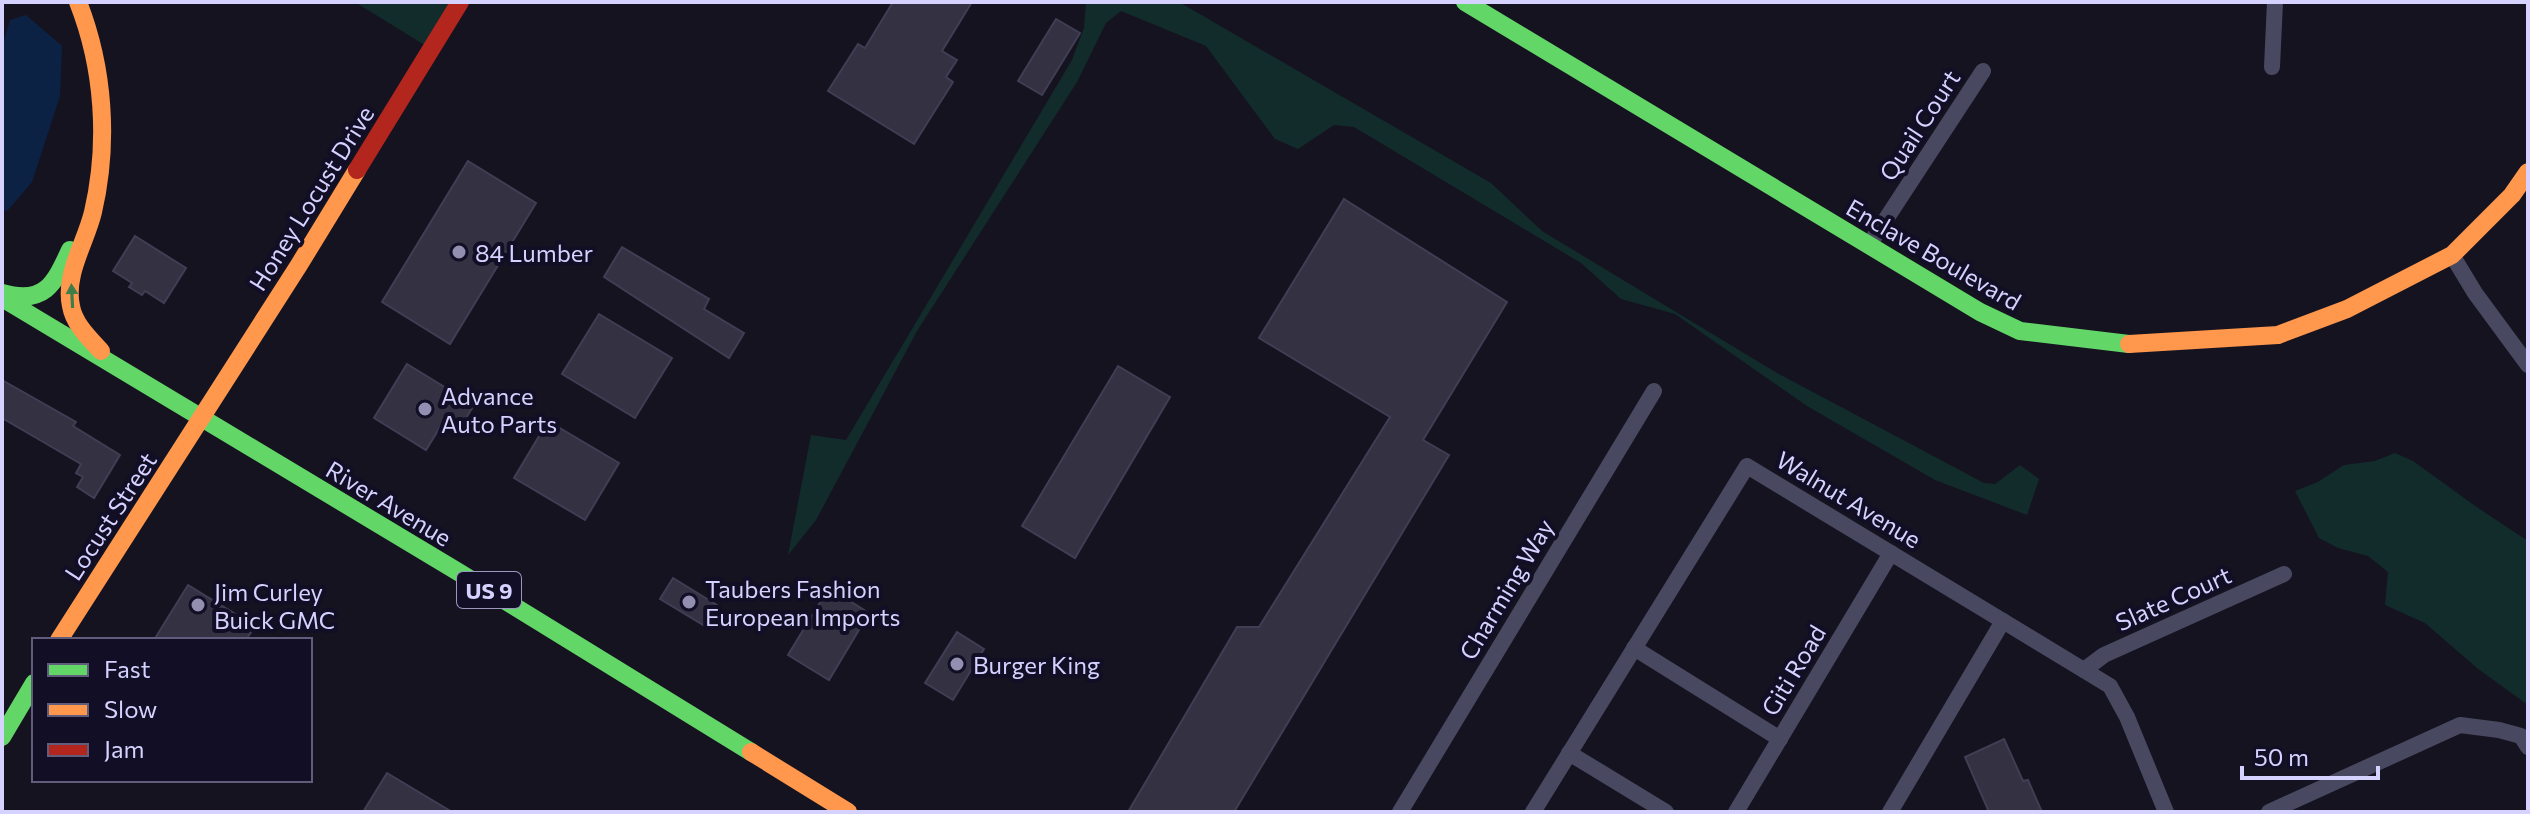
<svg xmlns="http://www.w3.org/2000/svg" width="2530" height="814" font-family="Commissioner,sans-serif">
  <rect width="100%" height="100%" fill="#151320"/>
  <g fill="#122c2b">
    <path d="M355,2H461L431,49Z"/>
    <path d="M1086,2H1179L1491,183L1542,231L1777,373L1984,483L1995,484L2020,465L2039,479L2027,515L1935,480L1807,406L1675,314L1621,299L1581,263L1354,127L1334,125L1298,149L1275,139L1206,46L1121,11L1106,23L1077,82L917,331L816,520L788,555L811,435L846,440L1072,60L1084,28Z"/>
    <path d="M2395,453L2413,461L2478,508L2528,541V705L2477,668L2425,623L2385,605L2388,572L2368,556L2338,548L2319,538L2295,491L2318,482L2344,465L2375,461Z"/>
  </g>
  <path fill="#0b2244" d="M26,15L62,46L60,96L32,182L7,211L2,210V48L10,20Z"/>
  <g fill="#333142" stroke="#403e54" stroke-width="2">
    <path d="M893,2H972L942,51L957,60L946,77L953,82L914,144L828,91L858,44L865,48Z"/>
    <path d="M1056,19L1080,33L1042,95L1018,81Z"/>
    <path d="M468,161L536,203L450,344L382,302Z"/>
    <path d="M1344,199L1507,302L1423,440L1449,455L1234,812H1128L1237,627H1259L1390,417L1259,338Z"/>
    <path d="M135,236L186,268L164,303L145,291L142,295L129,287L132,283L113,271Z"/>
    <path d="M622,247L709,299L704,309L744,333L729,358L604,277Z"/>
    <path d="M599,314L672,358L635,418L562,374Z"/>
    <path d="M407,364L474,405L463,423L448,414L426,450L374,418Z"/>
    <path d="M1118,366L1170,397L1075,558L1022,526Z"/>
    <path d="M2,380L76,422L73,426L120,455L94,498L77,487L83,477L76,473L81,464L2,418Z"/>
    <path d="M548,421L619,463L585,520L514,478Z"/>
    <path d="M673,578L717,605L705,626L660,599Z"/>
    <path d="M188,585L255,626L246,640H154Z"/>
    <path d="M829,588L869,613L829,680L788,655Z"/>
    <path d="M957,632L984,649L953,700L925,683Z"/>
    <path d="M2004,739L2023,781L2028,780L2042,812H1989L1965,757Z"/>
    <path d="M387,773L452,812H363Z"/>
  </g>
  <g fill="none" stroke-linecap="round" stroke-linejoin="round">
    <g stroke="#484961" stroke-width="16">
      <path d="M2272,67L2275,2"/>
      <path d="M1869,245L1983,71"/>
      <path d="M2452,255L2475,293L2528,365"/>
      <path d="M2003,621L2110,686L2127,717L2166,812"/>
      <path d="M1634,648L1780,739"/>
      <path d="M2084,670L2104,655L2284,574"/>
      <path d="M1569,753L1666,812"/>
      <path d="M1400,812L1654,391"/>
      <path d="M1533,812L1747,466L2003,621L1890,812"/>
      <path d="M1736,812L1891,553"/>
      <path d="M2269,812L2460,725L2499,730L2521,736L2528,747"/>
    </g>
    <g stroke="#63d668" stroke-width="18">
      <path d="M1465,2L1980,312L2020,331L2129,344"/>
      <path d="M2,293C44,305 54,285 70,250"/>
      <path d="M2,298L460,573L751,752"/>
      <path d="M2,737L34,683"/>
    </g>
    <g stroke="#ff974d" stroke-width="18">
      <path d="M78,2C104,68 109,143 93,212C86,242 64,274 71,306C74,324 89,338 101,351"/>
      <path d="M2129,344L2278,335L2347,309L2452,255L2512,195L2528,172"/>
      <path d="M59,640L299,265L357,170"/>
      <path d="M751,752L848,812"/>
    </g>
    <path stroke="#b3261e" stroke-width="18" d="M357,170L460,2"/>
  </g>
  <defs><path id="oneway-solid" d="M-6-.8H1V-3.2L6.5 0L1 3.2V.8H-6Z" transform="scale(2)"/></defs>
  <use fill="#3e7c4a" href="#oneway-solid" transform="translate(72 296) rotate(-93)"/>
  <g fill="#928fb1" stroke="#110e25" stroke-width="3">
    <circle cx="459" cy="252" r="8"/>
    <circle cx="425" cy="409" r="8"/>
    <circle cx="689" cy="602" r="8"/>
    <circle cx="198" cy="605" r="8"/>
    <circle cx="957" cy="664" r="8"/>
  </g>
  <g text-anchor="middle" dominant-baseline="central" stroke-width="8" stroke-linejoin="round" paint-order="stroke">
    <rect fill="#110e25" stroke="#9a97be" stroke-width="2" x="457" y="572" width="64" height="36" rx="6"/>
    <g font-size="22" font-weight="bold" fill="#d5d2ff">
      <text x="489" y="590">US 9</text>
    </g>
    <g font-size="24" fill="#d5d2ff" stroke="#110e25">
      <text transform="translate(1919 125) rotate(-57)">Quail Court</text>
      <text transform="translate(311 198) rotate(-58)">Honey Locust Drive</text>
      <text transform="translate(1934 254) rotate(30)">Enclave Boulevard</text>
      <text transform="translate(1849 499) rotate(31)">Walnut Avenue</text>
      <text transform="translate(389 503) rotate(31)">River Avenue</text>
      <text transform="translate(110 516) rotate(-57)">Locust Street</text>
      <text transform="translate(1506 589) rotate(-59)">Charming Way</text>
      <text transform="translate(2173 598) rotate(-24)">Slate Court</text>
      <text transform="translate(1793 670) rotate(-59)">Giti Road</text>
    </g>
    <g font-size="24" fill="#d5d2ff" stroke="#110e25" text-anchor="start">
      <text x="475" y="252">84 Lumber</text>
      <text x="441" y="395">Advance<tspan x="441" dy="28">Auto Parts</tspan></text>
      <text x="705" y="588">Taubers Fashion<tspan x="705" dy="28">European Imports</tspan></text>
      <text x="214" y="591">Jim Curley<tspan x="214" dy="28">Buick GMC</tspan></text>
      <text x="973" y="664">Burger King</text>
    </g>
  </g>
  <rect width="2530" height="814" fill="none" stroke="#d5d2ff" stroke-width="8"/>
  <rect x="32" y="638" width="280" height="144" fill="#110e25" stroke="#5f5c7c" stroke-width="2"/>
  <rect x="48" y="664" width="40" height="12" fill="#63d668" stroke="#5f5c7c" stroke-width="2"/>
  <text x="104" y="678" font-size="24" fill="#d5d2ff">Fast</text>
  <rect x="48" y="704" width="40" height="12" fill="#ff974d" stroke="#5f5c7c" stroke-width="2"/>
  <text x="104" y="718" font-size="24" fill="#d5d2ff">Slow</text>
  <rect x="48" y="744" width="40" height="12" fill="#b3261e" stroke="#5f5c7c" stroke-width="2"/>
  <text x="104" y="758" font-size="24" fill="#d5d2ff">Jam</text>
  <path d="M2242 766v12h136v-12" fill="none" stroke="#d5d2ff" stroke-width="4"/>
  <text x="2254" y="766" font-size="24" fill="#d5d2ff" stroke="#110e25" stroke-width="6" paint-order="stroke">50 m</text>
</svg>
